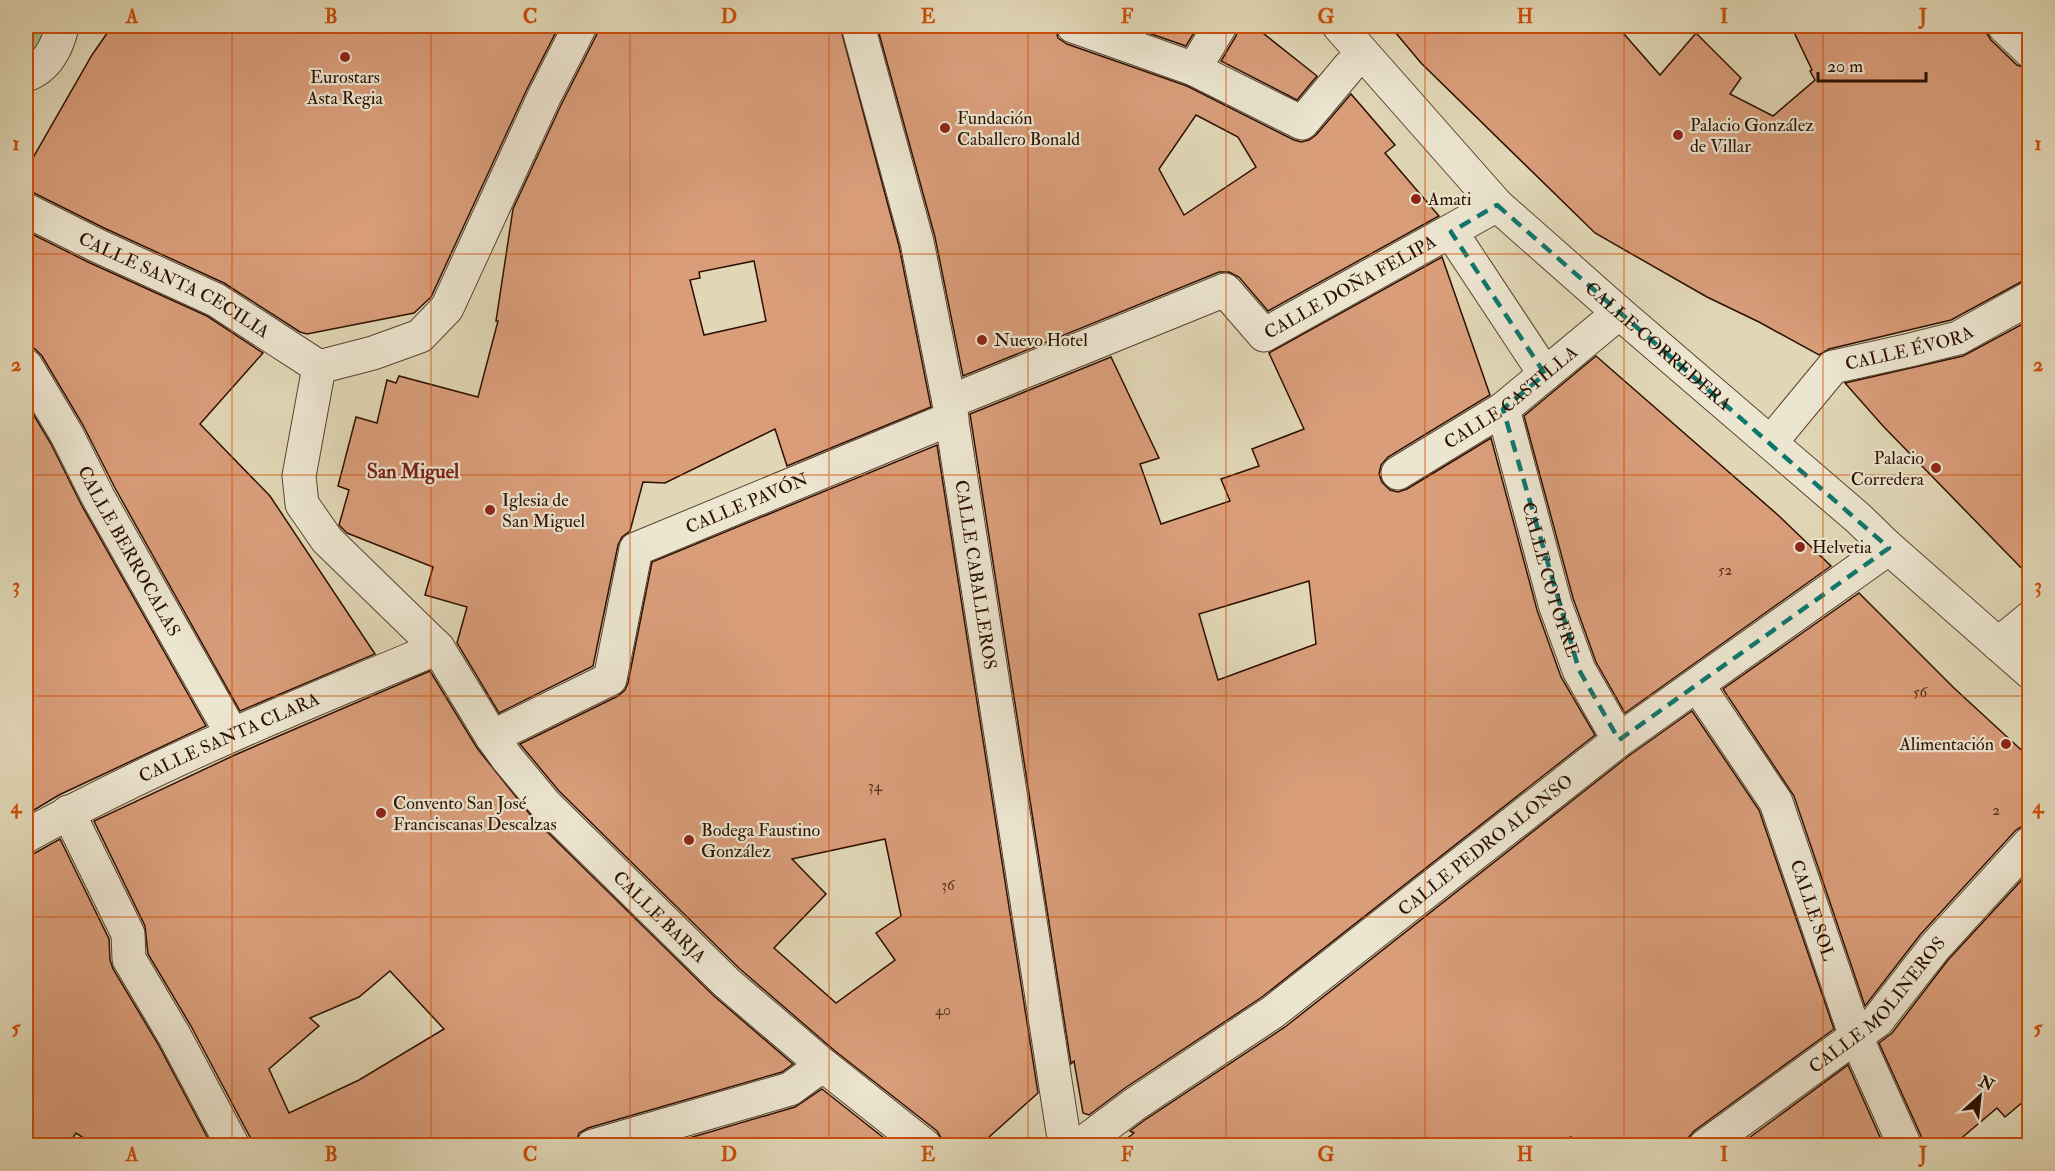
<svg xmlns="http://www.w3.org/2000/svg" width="2055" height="1171" font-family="'IM FELL Double Pica',serif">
  <rect width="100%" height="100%" fill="#e1d7b6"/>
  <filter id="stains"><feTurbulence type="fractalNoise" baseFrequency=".00333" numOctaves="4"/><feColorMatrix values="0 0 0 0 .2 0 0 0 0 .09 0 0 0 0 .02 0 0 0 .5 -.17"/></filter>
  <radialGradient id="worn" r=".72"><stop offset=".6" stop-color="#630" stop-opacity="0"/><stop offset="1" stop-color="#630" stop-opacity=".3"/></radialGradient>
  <path fill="#adbf92" stroke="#6d6849" stroke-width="1.5" d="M26,26H45C44,39 37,50 26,57Z"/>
  <g fill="#d99d7a" stroke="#2d1000" stroke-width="1.5" fill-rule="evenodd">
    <path d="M112,26H559L527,89L431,297L414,313L307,334L300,332L224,283L104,228L34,193L26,191V170L92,55Z"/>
    <path d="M599,26H840L899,246L931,407L787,466L775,429L665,483L643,482L630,531L622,537L618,545L593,666L499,713L457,643L467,607L425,595L433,567L347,533L339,525L349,490L338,486L356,417L377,423L387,380L396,383L399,376L478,397L498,321H496L513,209L561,105L597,34ZM754,261L766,321L704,335L690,280L700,278L699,272Z"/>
    <path d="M877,26H1055L1058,38L1067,44L1187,86L1294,140L1301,142L1309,140L1316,135L1351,94L1395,145L1385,153L1439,216L1268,311L1239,277L1229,272H1219L963,376L935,237ZM1196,115L1238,137L1256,167L1184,215L1159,169Z"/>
    <path d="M1128,26H1198L1186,46Z"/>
    <path d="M1239,26H1254L1317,76L1297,100L1221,61L1236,36Z"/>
    <path d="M1390,26H1617L1660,75L1696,33L1741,78L1730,94L1773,116L1815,80L1810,71L1812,70L1791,26H1986V32L1991,40L2017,65L2030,69V279L2021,282L1951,320L1829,349L1819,355L1759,322L1707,297L1595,233L1421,63Z"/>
    <path d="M26,231L88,262L207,316L263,353L200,424L270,496L375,654L240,711L115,488L83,425L42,356L35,349L26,347Z"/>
    <path d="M1442,257L1490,395L1388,457L1381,465L1379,474L1382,482L1390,490L1398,492L1407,489L1491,438L1537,610L1561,677L1595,735L1262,997L1125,1088L1089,1115L1083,1113L1074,1061L1071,1064L970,414L1111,357L1159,458L1140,464L1161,524L1230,501L1221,479L1259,466L1252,449L1304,429L1269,353ZM1309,581L1316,644L1218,680L1199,614Z"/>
    <path d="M2030,320V577L1883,426L1845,383L1963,356Z"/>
    <path d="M1596,356L1778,515L1831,566L1625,713L1596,662L1573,598L1524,416Z"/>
    <path d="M26,402L51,444L82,506L206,726L59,795L26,815Z"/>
    <path d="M937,445L1038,1093L979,1146H943L942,1139L937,1131L835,1051L740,969L559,791L520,744L618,696L625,690L628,683L652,562ZM885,839L901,916L876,933L895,960L836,1003L774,948L826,894L792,859Z"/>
    <path d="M1859,593L1954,688L2030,758V825H2024L2016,830L1920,935L1865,1006L1794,796L1723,689Z"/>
    <path d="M430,671L477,748L532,817L714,996L793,1064L782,1072L588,1128L579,1133L575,1146H252L250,1137L191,1026L148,954L145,926L94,821L237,754ZM390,971L444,1029L359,1080L289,1113L269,1069L319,1026L310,1018L359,997Z"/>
    <path d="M1692,711L1759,810L1834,1029L1694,1131L1688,1138L1687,1146H1574L1571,1137L1544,1146H1117L1134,1133L1130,1131L1146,1119L1285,1027L1630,755Z"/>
    <path d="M60,839L109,939L110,960L113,969L158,1044L212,1146H96L76,1133L67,1146H26V855L35,853Z"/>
    <path d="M2030,871V1096L2005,1117L1997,1108L1952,1146H1923L1922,1138L1879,1043L1892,1033L1948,960Z"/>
    <path d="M1848,1065L1884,1146H1738Z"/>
    <path d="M822,1089L894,1146H662L795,1107Z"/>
  </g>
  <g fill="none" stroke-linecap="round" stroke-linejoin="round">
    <defs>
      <g id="minor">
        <path id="s1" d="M858,26L917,242L949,402L1063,1132"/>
        <path d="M1073,26L1194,69L1220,26"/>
        <path id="s2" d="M1339,26L1497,205L1617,311L1858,518L1889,548L2030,672"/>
        <path d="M2004,26L2030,51"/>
        <path d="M1194,69L1302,123L1349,67"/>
        <path d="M26,75C47,68 58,46 62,26"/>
        <path id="s3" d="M26,210L96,245L216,300L319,367"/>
        <path d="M1451,232L1545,374"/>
        <path id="s4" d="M26,366L67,435L98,497L232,734"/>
        <path id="s5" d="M319,367L299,476L302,504L327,540L438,648L492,737L507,758L545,804L727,983L823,1065L925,1146"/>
        <path d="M319,367L373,353L420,336L447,308L544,97L580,26"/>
        <path id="s6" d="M949,402L1225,290L1264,335L1497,205"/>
        <path id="s7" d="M1503,409L1555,604L1579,670L1619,740"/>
        <path id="s8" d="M1776,436L1833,367L1910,350L1958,338L2030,298"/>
        <path id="s9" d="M1398,473L1503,409L1608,322L1617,311"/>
        <path d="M1998,644L2030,618"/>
        <path id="s10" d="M1698,686L1776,802L1856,1037L1905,1146"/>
        <path id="s11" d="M492,737L610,679L636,549L952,418"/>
        <path d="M68,812L128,934L129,959L174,1035L233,1146"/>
        <path id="s12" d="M26,836C158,763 298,706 438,648"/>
        <path id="s13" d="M1083,1143L1135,1104L1273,1012L1619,740L1889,548"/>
        <path d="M593,1146L790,1089L823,1065"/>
        <path id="s14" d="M1705,1146L1877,1021L1934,948L2030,843"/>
      </g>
    </defs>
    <use href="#minor" stroke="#5a422e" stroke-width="35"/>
    <use href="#minor" stroke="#ece5d0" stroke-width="33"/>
  </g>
  <path fill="none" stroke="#0f766e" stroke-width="4.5" stroke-dasharray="12 8" stroke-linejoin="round" d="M1497,205L1889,548L1619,740L1579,670L1503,409L1545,374L1451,232Z"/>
  <path fill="none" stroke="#cc4e0a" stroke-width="1.5" stroke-opacity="0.55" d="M232,26V1146M431,26V1146M630,26V1146M829,26V1146M1028,26V1146M1226,26V1146M1425,26V1146M1624,26V1146M1823,26V1146M26,254H2030M26,475H2030M26,696H2030M26,917H2030"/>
  <g fill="#8f2418" stroke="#ece5d0" stroke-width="2">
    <circle cx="345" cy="57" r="6"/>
    <circle cx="945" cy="128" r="6"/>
    <circle cx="1678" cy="135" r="6"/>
    <circle cx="1416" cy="199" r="6"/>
    <circle cx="982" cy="340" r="6"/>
    <circle cx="1936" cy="468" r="6"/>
    <circle cx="490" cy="510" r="6"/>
    <circle cx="1800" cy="547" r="6"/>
    <circle cx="2006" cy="744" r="6"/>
    <circle cx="381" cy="813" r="6"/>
    <circle cx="689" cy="840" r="6"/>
  </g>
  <g text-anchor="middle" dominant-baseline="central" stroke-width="4.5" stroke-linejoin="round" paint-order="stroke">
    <g font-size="15" fill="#58331e">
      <text x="1725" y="570">52</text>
      <text x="1920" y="692">56</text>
      <text x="875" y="786">34</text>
      <text x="1996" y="810">2</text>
      <text x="948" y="885">36</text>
      <text x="943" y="1010">40</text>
    </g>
    <g font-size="18" fill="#2d1000" stroke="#ece5d0" text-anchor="start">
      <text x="345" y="77" text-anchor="middle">Eurostars<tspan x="345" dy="21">Asta Regia</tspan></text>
      <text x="957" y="118">Fundación<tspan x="957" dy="21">Caballero Bonald</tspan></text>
      <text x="1690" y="125">Palacio González<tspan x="1690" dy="21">de Villar</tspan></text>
      <text x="1428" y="199">Amati</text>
      <text x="994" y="340">Nuevo Hotel</text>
      <text x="1924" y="458" text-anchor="end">Palacio<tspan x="1924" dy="21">Corredera</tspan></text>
      <text x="502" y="500">Iglesia de<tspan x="502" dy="21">San Miguel</tspan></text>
      <text x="1812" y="547">Helvetia</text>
      <text x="1994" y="744" text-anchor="end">Alimentación</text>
      <text x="393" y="803">Convento San José<tspan x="393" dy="21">Franciscanas Descalzas</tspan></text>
      <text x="701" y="830">Bodega Faustino<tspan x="701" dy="21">González</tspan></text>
    </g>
    <g font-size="18" fill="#2d1000" stroke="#ece5d0">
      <text stroke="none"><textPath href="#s6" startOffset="456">CALLE DOÑA FELIPA</textPath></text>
      <text stroke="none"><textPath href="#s3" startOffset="166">CALLE SANTA CECILIA</textPath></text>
      <text stroke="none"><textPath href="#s2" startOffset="453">CALLE CORREDERA</textPath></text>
      <text stroke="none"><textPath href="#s8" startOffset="168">CALLE ÉVORA</textPath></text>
      <text stroke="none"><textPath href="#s9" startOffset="136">CALLE CASTILLA</textPath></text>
      <text stroke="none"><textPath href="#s11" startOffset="384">CALLE PAVÓN</textPath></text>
      <text stroke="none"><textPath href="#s4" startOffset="212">CALLE BERROCALAS</textPath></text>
      <text stroke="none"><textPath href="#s1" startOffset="562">CALLE CABALLEROS</textPath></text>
      <text stroke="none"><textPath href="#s7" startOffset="177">CALLE COTOFRE</textPath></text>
      <text stroke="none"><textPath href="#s12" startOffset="226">CALLE SANTA CLARA</textPath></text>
      <text stroke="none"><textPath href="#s13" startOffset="501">CALLE PEDRO ALONSO</textPath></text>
      <text stroke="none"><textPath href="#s10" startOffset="254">CALLE SOL</textPath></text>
      <text stroke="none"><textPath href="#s5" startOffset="688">CALLE BARJA</textPath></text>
      <text stroke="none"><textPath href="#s14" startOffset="224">CALLE MOLINEROS</textPath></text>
    </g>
    <g font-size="20" font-weight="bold" fill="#7a1f14" stroke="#ece5d0">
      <text x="413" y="471">San Miguel</text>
    </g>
  </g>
  <rect width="2055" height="1171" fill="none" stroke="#e1d7b6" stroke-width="66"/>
  <g transform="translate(1980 1096) rotate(27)" stroke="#ece5d0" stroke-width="4.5" paint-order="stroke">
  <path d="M0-4.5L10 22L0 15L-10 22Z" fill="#2d1000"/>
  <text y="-9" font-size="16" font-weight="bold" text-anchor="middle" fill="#2d1000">N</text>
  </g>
  <path d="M1818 72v9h108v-9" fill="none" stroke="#2d1000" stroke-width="3"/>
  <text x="1827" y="72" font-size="18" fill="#2d1000" stroke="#ece5d0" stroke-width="4.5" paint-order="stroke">20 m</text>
  <rect x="33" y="33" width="1989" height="1105" fill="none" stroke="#cc4e0a" stroke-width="2"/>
  <g font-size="20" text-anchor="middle" font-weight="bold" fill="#cc4e0a">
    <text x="132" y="23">A</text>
    <text x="331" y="23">B</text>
    <text x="530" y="23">C</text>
    <text x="729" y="23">D</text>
    <text x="928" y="23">E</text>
    <text x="1127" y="23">F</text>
    <text x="1326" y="23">G</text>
    <text x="1525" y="23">H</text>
    <text x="1724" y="23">I</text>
    <text x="1923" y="23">J</text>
    <text x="16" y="150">1</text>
    <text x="2038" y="150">1</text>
    <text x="16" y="371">2</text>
    <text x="2038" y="371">2</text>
    <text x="16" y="592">3</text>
    <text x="2038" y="592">3</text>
    <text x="16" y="813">4</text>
    <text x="2038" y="813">4</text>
    <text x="16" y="1034">5</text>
    <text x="2038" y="1034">5</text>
    <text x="132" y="1161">A</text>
    <text x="331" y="1161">B</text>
    <text x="530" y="1161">C</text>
    <text x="729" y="1161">D</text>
    <text x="928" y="1161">E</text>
    <text x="1127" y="1161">F</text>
    <text x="1326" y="1161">G</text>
    <text x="1525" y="1161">H</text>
    <text x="1724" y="1161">I</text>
    <text x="1923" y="1161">J</text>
  </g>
  <rect width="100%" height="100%" filter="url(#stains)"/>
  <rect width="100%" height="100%" fill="url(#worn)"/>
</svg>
